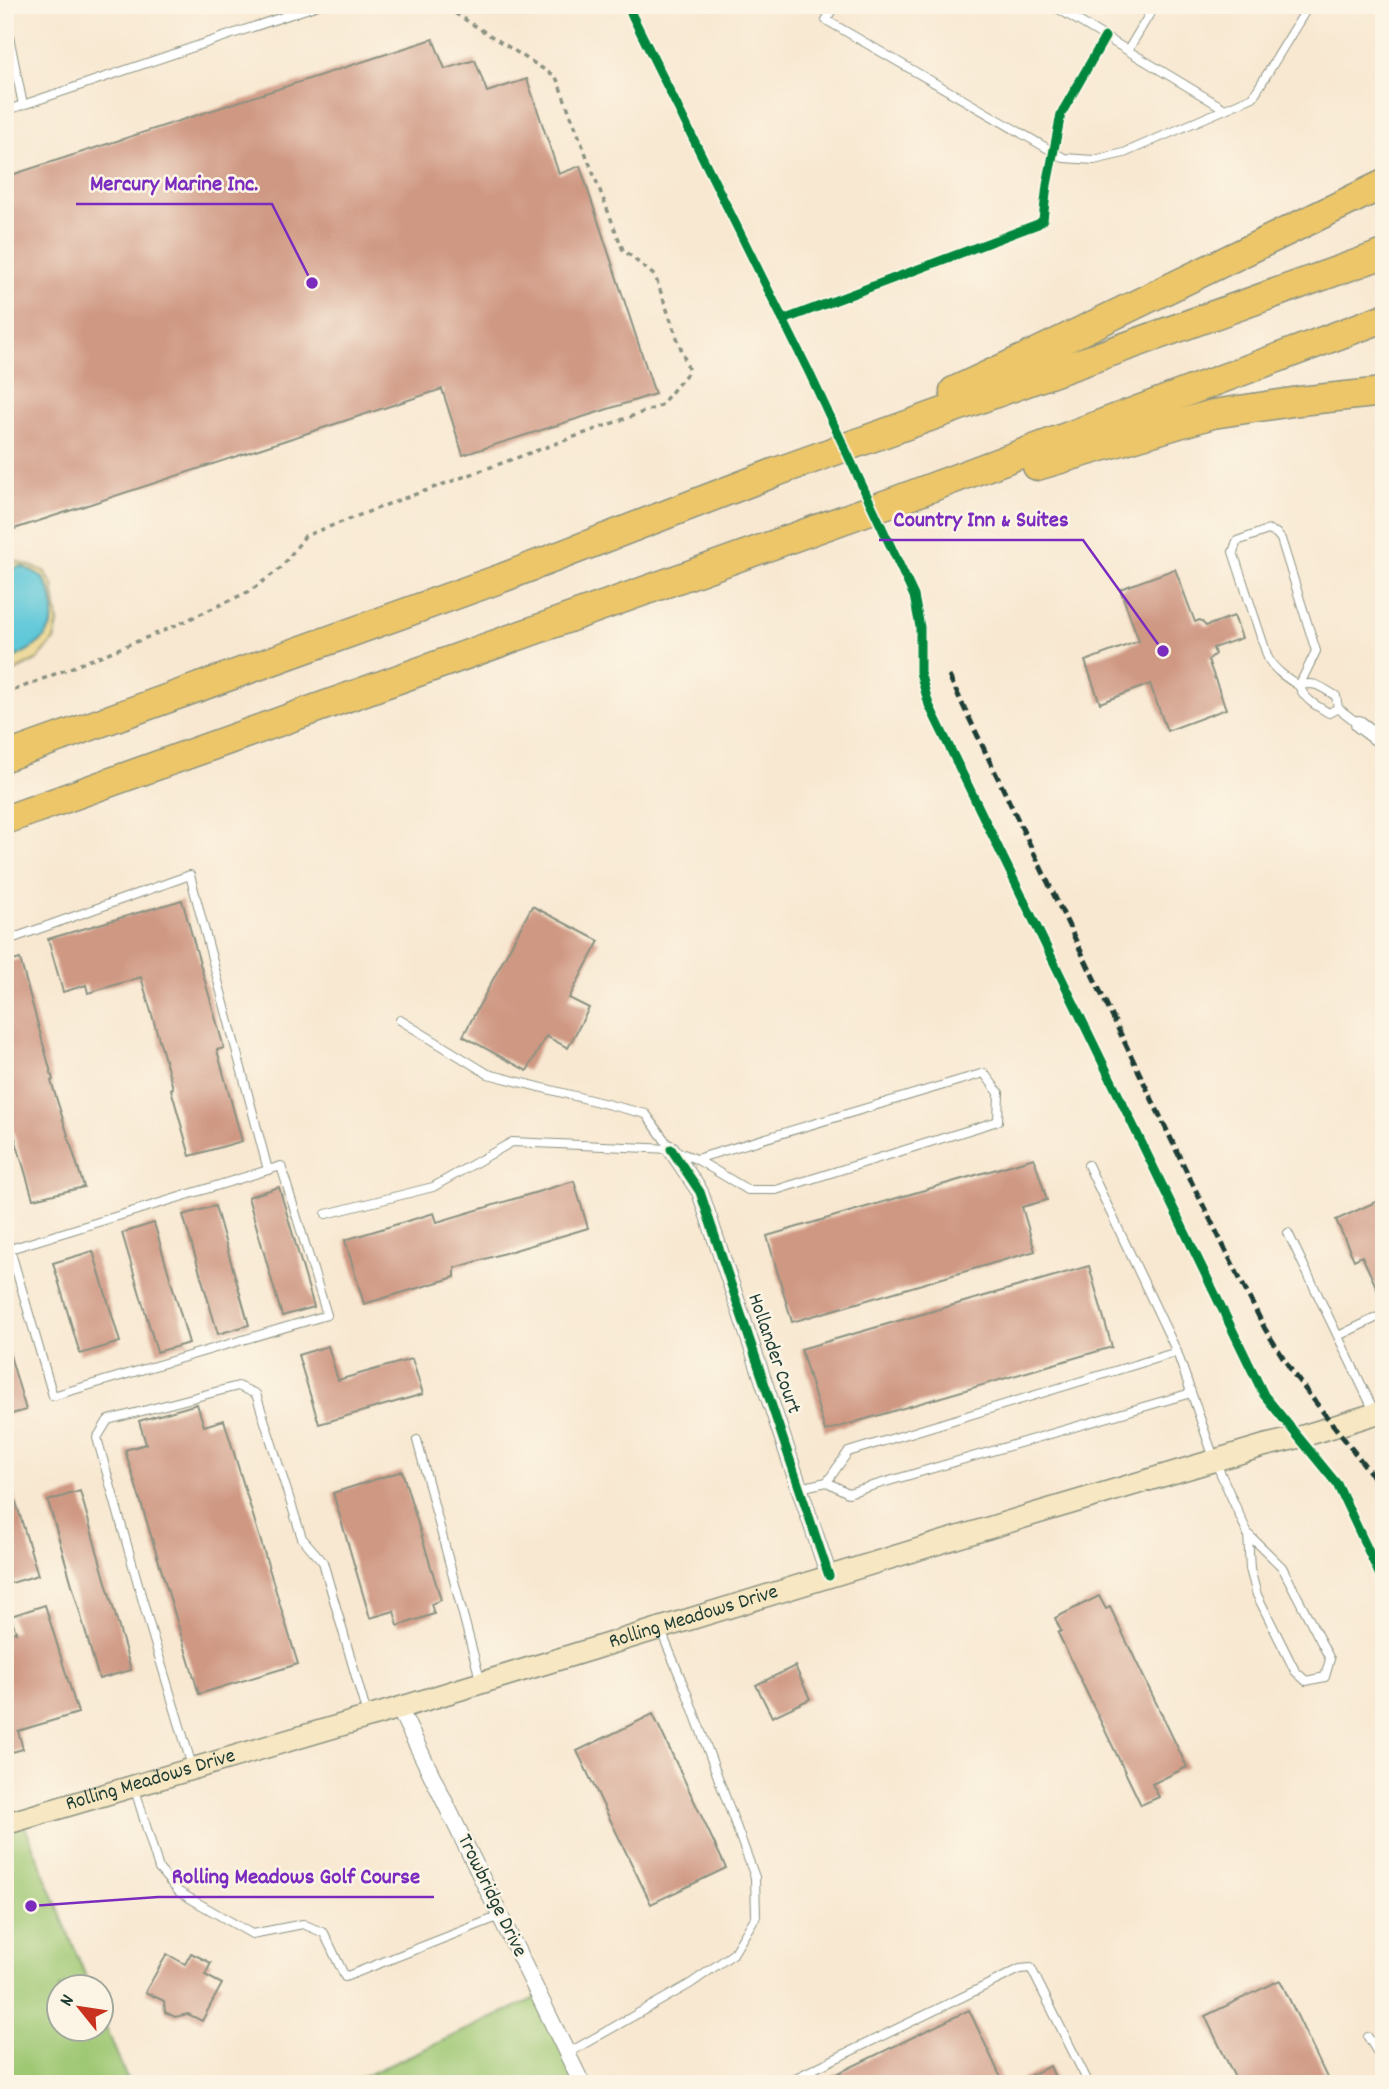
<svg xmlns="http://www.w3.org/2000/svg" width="1389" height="2089" font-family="Dekko,sans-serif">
  <rect width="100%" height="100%" fill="#fcf5e5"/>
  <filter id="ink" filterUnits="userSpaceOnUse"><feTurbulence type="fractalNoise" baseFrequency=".0143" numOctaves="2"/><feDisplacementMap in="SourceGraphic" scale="14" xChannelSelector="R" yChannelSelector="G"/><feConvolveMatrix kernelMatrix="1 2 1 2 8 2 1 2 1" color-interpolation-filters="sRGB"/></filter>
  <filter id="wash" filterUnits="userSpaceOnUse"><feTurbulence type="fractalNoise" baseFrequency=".00686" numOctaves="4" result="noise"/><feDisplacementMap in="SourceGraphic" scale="28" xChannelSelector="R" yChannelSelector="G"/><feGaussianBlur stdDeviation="1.57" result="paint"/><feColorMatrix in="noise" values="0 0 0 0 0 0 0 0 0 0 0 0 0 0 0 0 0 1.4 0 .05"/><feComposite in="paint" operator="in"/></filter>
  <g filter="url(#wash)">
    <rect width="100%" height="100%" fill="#f8e8d1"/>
    <g fill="#9fc873" stroke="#5f8254" stroke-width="2">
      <path d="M22,1819L90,1987L60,1988V2030H102V2017L129,2084H5V1824Z"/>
      <path d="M540,1996L582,2084H348Z"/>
    </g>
    <path fill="#eeda9e" stroke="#868c69" stroke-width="2" d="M16,561L44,571L53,585L58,623L54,640L38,659L5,676V564Z"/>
    <path fill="#5ec8d9" stroke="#3e8286" stroke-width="2" d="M21,566C27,569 36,572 41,576C54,590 58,618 47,634C40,646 17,656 5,663V571Z"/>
    <g id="blocks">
      <g fill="#cf9883">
        <path d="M433,39L445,69L475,60L487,92L527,79L559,174L580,166L655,394L463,455L442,389L5,532V177Z"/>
        <path d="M1175,569L1195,622L1200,620L1206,626L1234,616L1242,638L1213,648L1215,654L1208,660L1226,709L1167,731L1150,684L1100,703L1085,661L1139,641L1120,589Z"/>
        <path d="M182,900L224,1048L217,1050L242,1141L190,1156L171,1089L173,1088L141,977L88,993L86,985L63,992L48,939Z"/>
        <path d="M532,906L599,941L569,998L589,1008L568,1048L546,1036L527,1071L463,1036Z"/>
        <path d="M20,959L53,1080L51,1081L84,1187L33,1199L5,1104V963Z"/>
        <path d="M1034,1158L1047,1200L1022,1207L1035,1251L792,1322L767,1236Z"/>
        <path d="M574,1181L588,1228L455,1268V1277L364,1304L345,1240L434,1213L437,1222Z"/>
        <path d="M279,1187L314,1307L282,1316L248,1197Z"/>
        <path d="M1384,1198V1304L1362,1256L1354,1260L1336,1220Z"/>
        <path d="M215,1206L249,1325L218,1334L183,1215Z"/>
        <path d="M154,1223L189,1343L157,1352L122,1233Z"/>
        <path d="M93,1251L120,1342L80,1354L53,1263Z"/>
        <path d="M1089,1266L1112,1347L825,1431L801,1349Z"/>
        <path d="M328,1346L338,1380L412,1359L423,1394L319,1424L298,1355Z"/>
        <path d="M5,1352H9L26,1410L5,1416Z"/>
        <path d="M197,1404L204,1426L224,1420L298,1664L199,1694L125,1450L146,1444L139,1421Z"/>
        <path d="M402,1471L441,1600L431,1604L434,1614L398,1626L394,1611L370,1618L333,1493Z"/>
        <path d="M9,1479L38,1575L5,1585V1480Z"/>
        <path d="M80,1491L131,1670L99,1679L48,1501Z"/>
        <path d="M1099,1596L1106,1609L1110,1607L1187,1767L1152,1784L1159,1797L1141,1805L1058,1633L1061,1631L1055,1618Z"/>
        <path d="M45,1605L78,1713L18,1731L23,1749L5,1754V1633L16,1632L11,1616Z"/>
        <path d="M795,1666L810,1699L772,1717L756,1685Z"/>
        <path d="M653,1714L726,1868L651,1904L577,1751Z"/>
        <path d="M191,1953L211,1963L205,1975L222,1984L202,2021L188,2014L175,2017L165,2012L164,2001L145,1992L167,1954L185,1964Z"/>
        <path d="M1280,1980L1330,2084H1238L1205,2016Z"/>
        <path d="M969,2010L1004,2084H816Z"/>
        <path d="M1050,2066L1058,2084H1012Z"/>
      </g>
    </g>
  </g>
  <g filter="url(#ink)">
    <use href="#blocks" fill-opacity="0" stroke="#8c9282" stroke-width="2"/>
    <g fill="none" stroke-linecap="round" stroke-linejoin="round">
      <defs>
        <g id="lane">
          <path d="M835,5L826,20L1064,158L1094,160L1124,153L1253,97L1309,5"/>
          <path d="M1052,5L1225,109"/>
          <path d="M5,17L23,105"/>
          <path d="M1128,50L1155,5"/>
          <path d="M5,111L318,5"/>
          <path d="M1268,530L1276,533L1281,539L1316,651L1299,686C1287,678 1275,671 1268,658L1233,552L1237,541Z"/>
          <path d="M1338,708L1329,713C1315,705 1306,701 1299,686C1315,680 1322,688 1336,696L1338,708L1359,724"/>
          <path d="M5,941L190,875L268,1170"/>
          <path d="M400,1020L488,1074L646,1114L671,1149"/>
          <path d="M1088,1165L1177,1352L1215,1461L1248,1534L1250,1569L1257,1595L1295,1671L1306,1681L1325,1677L1330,1659L1282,1567L1248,1534"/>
          <path d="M326,1214L433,1187L512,1142L671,1149L696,1159L748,1190H776L998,1121L999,1093L984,1073L696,1159"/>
          <path d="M1288,1233L1375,1413"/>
          <path d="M5,1234L10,1249L53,1396L327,1315L281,1166L268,1170L10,1249L5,1250"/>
          <path d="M1338,1336L1384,1314"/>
          <path d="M417,1440L481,1683"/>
          <path d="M827,1482L848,1452L1177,1352"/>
          <path d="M799,1488L827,1482L848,1493L1191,1393"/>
          <path d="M192,1766L151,1630L97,1438L108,1420L238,1386L256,1394L302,1538L323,1562L367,1715"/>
          <path d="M134,1786L159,1869L179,1892L252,1934L303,1924L324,1933L345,1977L500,1916"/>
          <path d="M1368,2037L1384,2063"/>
          <path d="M568,2053L690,1984L733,1954L756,1916L755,1877L686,1691L661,1631"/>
          <path d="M783,2084L1020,1969L1031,1968L1089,2084"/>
        </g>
        <g id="street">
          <path d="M1359,724L1384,743"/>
          <path d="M671,1149L700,1192L829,1576"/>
          <path d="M399,1708L582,2084"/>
        </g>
        <g id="secondary">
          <path id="s1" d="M5,1824L399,1708L1034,1514L1263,1446L1300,1437L1384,1411"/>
        </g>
        <g id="highway">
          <path d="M954,391L1042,350L1384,184"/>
          <path d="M1037,466L1213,414L1299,401L1384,392"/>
          <path d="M5,757L502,578L776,472L1384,254"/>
          <path d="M5,820L898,500L1384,318"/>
        </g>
      </defs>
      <use href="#lane" stroke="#8c9282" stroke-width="10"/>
      <use href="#street" stroke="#8c9282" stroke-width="18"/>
      <use href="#secondary" stroke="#8c9282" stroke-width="24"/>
      <use href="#highway" stroke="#8c9282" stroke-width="31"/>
      <path stroke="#8c9282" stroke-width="3.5" stroke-dasharray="5 5" stroke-linecap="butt" d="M5,694L168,629L250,591L281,568L305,536L394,502L660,406L689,371L655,276L623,250L556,77L442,5"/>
      <use href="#lane" stroke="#fff" stroke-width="8"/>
      <use href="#street" stroke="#fff" stroke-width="16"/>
      <use href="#secondary" stroke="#f7e8c3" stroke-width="21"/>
      <use href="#highway" stroke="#ecc669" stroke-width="28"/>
      <path stroke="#1f3d34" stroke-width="5" stroke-dasharray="10 5" stroke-linecap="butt" d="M949,676L1194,1187L1265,1329L1295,1376L1384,1490"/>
      <defs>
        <g id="cycleway">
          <path d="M627,5L809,372L914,596L920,627V672L929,705L1264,1395L1337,1484L1384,1584"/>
          <path d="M783,320L1038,224L1043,220L1047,185L1061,114L1105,37"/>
          <path d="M671,1149L700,1192L829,1576"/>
        </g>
      </defs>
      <use href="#cycleway" stroke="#fcf5e5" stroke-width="13"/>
      <use href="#cycleway" stroke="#00873e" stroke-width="9"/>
    </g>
  </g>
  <g text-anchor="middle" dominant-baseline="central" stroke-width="5" stroke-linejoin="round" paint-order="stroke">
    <g font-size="21" fill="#1f3d34" stroke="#fcf5e5">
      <text transform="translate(773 1354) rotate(71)">Hollander Court</text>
      <text stroke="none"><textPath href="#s1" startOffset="719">Rolling Meadows Drive</textPath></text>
      <text stroke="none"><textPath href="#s1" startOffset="152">Rolling Meadows Drive</textPath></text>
      <text transform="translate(491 1896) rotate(64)">Trowbridge Drive</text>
    </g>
  </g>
  <path fill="none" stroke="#7b2cbf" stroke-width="2.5" d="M312 283L272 204H76M1163 651L1083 540H879M31 1906L158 1897H434"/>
  <g fill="#7b2cbf" stroke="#fcf5e5" stroke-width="2.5">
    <circle cx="312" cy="283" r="7"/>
    <circle cx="1163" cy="651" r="7"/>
    <circle cx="31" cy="1906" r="7"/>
  </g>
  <g font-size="23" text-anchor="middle" font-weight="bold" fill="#7b2cbf" stroke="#fcf5e5" stroke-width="5" stroke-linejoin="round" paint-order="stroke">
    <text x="174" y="190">Mercury Marine Inc.</text>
    <text x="981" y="526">Country Inn &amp; Suites</text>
    <text x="296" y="1883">Rolling Meadows Golf Course</text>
  </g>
  <rect width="1389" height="2089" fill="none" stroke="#fcf5e5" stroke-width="28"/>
  <g transform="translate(80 2008) rotate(300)"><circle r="33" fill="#fcf5e5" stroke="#a4ab9e" stroke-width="2"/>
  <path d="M0-5L12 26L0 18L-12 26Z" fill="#c8321e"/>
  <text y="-10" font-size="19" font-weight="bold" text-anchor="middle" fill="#1f3d34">N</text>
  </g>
</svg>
